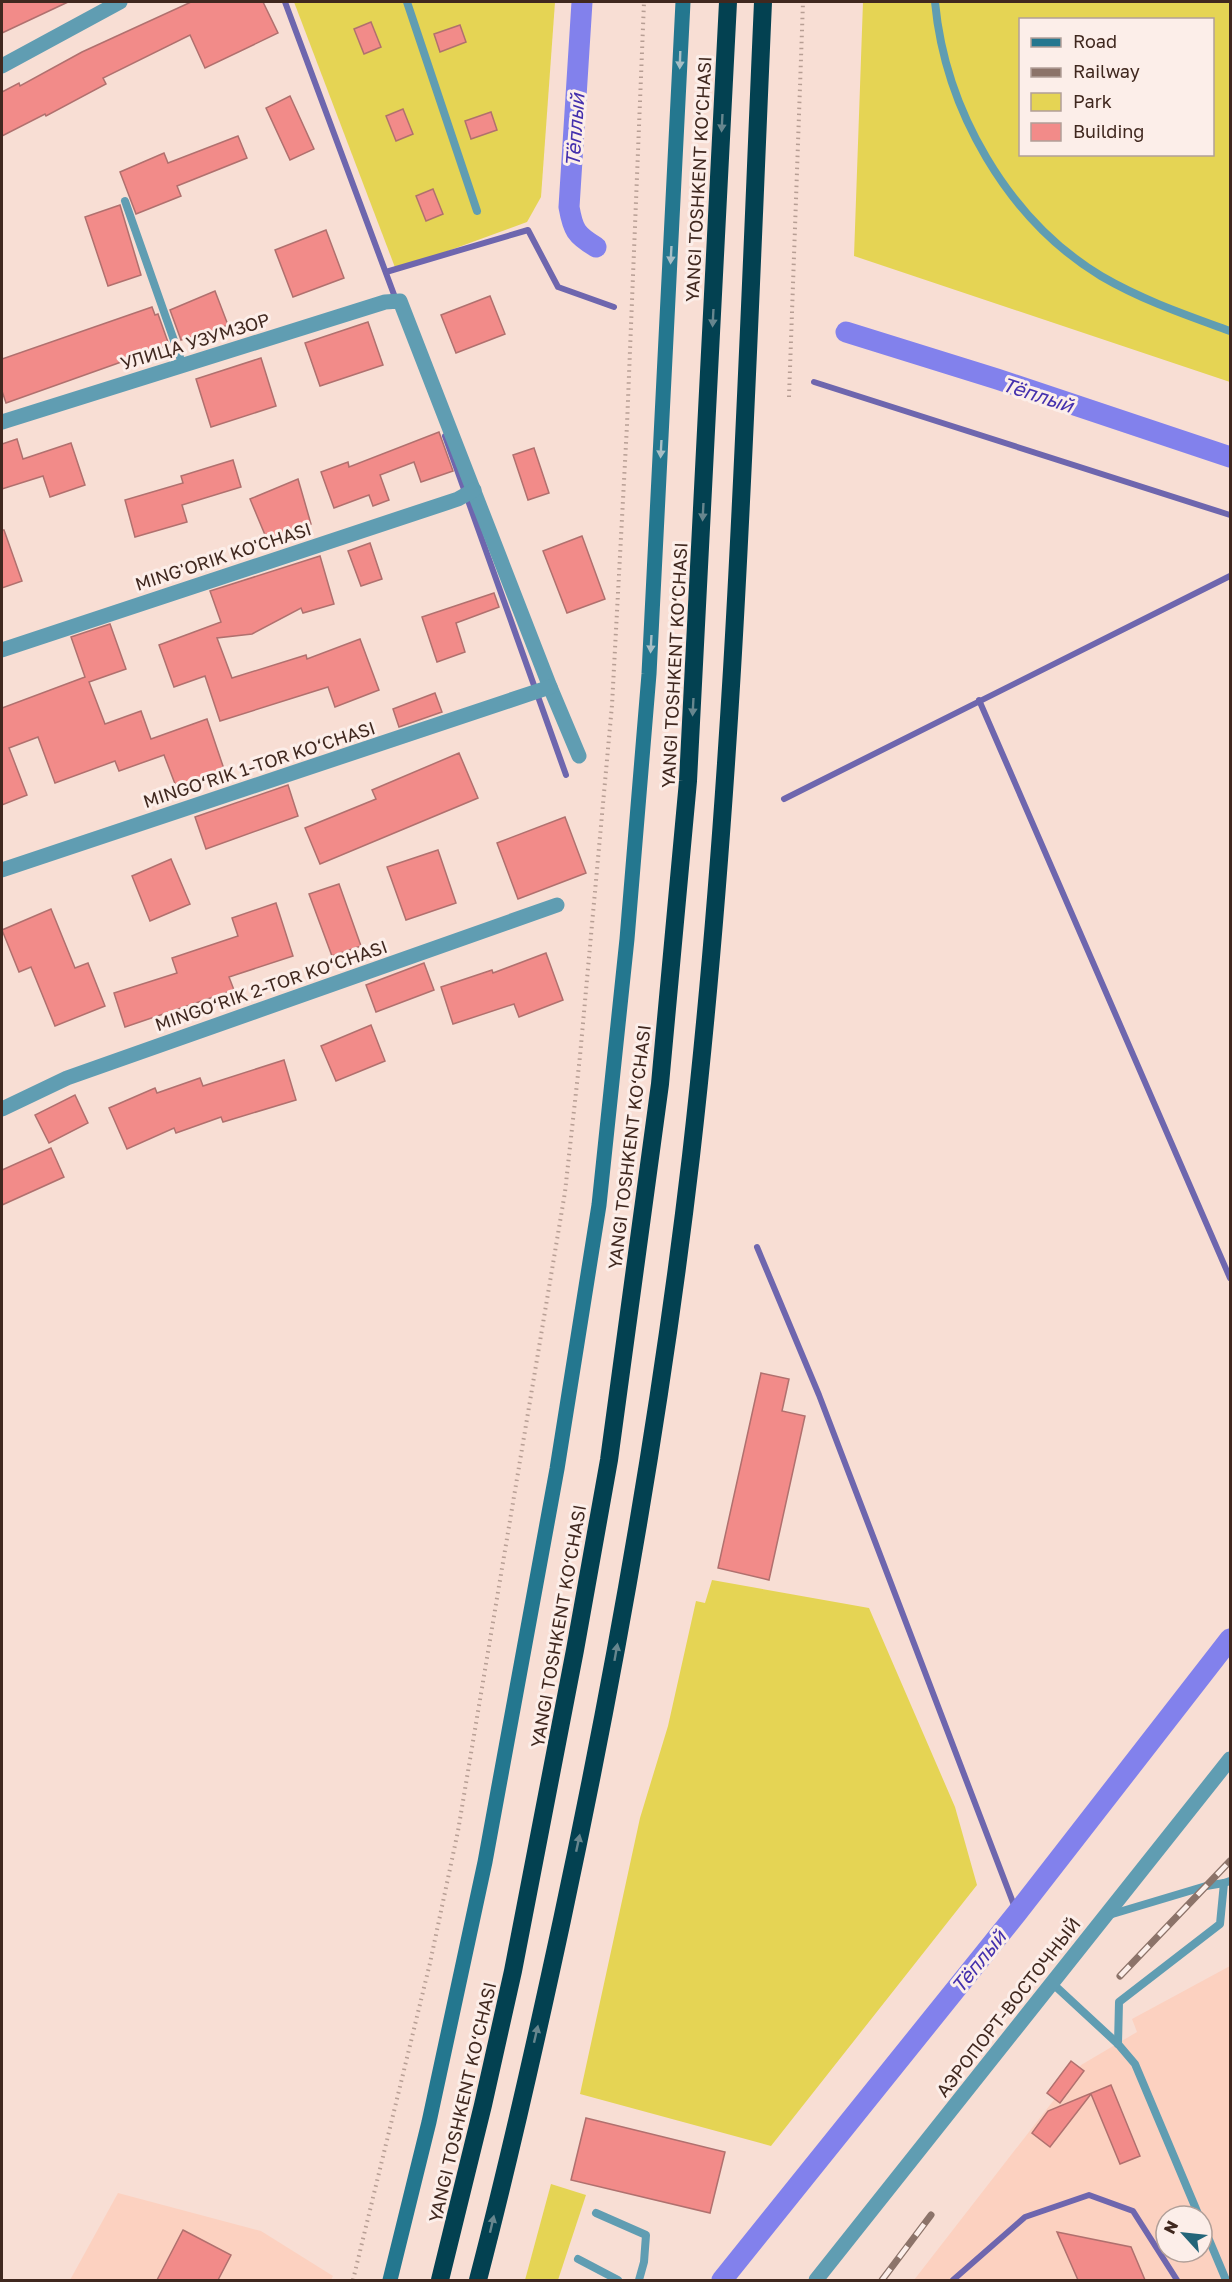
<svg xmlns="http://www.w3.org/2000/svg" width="1232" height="2282" font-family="'Golos Text',sans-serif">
  <rect width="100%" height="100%" fill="#f8ded4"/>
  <g fill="#fcd1c0" fill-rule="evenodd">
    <path d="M1230,1966V2280H914L1081,2065L1137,2032L1132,2019ZM1166,2216H1202V2252H1166Z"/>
    <path d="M118,2193L261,2231L333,2276L331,2280H70Z"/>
  </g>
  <g fill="#e5d454" fill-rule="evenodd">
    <path d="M294,2H555L541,197L527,222L396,270Z"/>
    <path d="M863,2H1230V382L854,256ZM1020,20H1212V154H1020Z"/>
    <path d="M712,1580L869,1608L955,1807L977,1885L771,2146L580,2094L640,1818L668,1726L696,1601L705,1603Z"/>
    <path d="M551,2184L586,2195L558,2280H525Z"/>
  </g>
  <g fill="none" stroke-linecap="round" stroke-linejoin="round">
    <g stroke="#6e66ae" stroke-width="6">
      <path d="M285,2L396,300"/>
      <path d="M386,272L528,230L558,287L614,307"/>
      <path d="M814,382L1230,515"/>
      <path d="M445,436L566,775"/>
      <path d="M979,700L1230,1278"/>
      <path d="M784,799L1230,576"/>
      <path d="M757,1247L819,1395L1017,1913"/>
      <path d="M953,2280L1025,2217L1089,2195L1133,2211L1177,2280"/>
    </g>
    <g stroke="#8281ec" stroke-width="21">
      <path d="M582,2L569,207C573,230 576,235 596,247"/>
      <path d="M846,332L997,379L1230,457"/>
      <path d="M722,2280L1017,1913L1230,1639"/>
    </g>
  </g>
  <g fill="#f28b89" stroke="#b0706e" stroke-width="1.5">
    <path d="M2,2H68L2,33Z"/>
    <path d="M191,2H263L278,33L205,68L190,35L103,78L106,84L46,116L45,114L2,136V92L19,83L20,86L82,52Z"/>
    <path d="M371,22L381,47L364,54L354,29Z"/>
    <path d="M460,25L466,42L440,52L434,34Z"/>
    <path d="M290,96L314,149L290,160L266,108Z"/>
    <path d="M403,109L413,134L396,141L386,116Z"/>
    <path d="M491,112L497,130L471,139L465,121Z"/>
    <path d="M238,136L247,158L177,186L181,196L136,214L120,172L164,153L168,163Z"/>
    <path d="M433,189L443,214L426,221L416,196Z"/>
    <path d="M120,205L141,275L108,286L85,217Z"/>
    <path d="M326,230L344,278L293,297L275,250Z"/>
    <path d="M215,291L228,325L191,340L190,337L181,340L170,310Z"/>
    <path d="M490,296L505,334L456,353L441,315Z"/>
    <path d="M152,307L155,315L158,314L169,345L6,403L2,391V359Z"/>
    <path d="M368,322L383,365L320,386L305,343Z"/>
    <path d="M261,358L276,406L211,427L196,379Z"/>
    <path d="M439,432L453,471L421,482L414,462L380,475L389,500L373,506L369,495L334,508L321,472L348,462L349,467Z"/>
    <path d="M17,439L23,459L71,443L85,485L50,497L43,476L2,489V444Z"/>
    <path d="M534,448L549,493L528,500L513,455Z"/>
    <path d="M233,460L241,487L182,505L187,522L135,537L125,500L183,483L181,476Z"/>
    <path d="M298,479L311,524L268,542L250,499Z"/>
    <path d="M2,530H4L22,581L2,588Z"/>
    <path d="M582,536L605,599L567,613L543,551Z"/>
    <path d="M370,543L382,579L361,586L348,551Z"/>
    <path d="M320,556L334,604L303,613L301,608L252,634L217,638L232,678L306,655L307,659L360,639L379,690L335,707L328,687L220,721L205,676L174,687L159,645L221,622L210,591Z"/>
    <path d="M494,593L499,607L456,623L465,652L437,662L422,617Z"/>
    <path d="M110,624L126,669L89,682L105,724L141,711L151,739L207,719L225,772L177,789L164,755L119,771L115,761L55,783L38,737L9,748L27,795L2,805V708L85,677L71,637Z"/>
    <path d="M435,693L442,712L399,727L393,709Z"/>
    <path d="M459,753L478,798L320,864L305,828L376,799L372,790Z"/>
    <path d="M288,785L298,816L206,849L195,817Z"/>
    <path d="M565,817L586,873L518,899L497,843Z"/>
    <path d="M438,850L456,903L406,920L387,867Z"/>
    <path d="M171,859L190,904L150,921L132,876Z"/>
    <path d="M339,884L361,946L332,956L309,894Z"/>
    <path d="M276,903L293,956L229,977L234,990L125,1027L114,993L177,973L172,958L238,936L232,918Z"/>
    <path d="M51,909L75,968L88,963L105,1006L55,1026L31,967L19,972L2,930Z"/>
    <path d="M546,953L563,1000L519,1017L514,1004L453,1024L441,987L492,970L493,973Z"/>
    <path d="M424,963L434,990L376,1012L366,985Z"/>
    <path d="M371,1025L385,1061L336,1081L321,1046Z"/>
    <path d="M284,1060L296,1100L223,1122L221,1117L176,1133L174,1128L127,1149L109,1108L155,1088L157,1093L200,1078L203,1086Z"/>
    <path d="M75,1095L88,1123L49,1143L35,1115Z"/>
    <path d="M51,1148L64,1177L2,1205V1170Z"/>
    <path d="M761,1373L789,1379L782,1411L805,1416L769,1580L718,1568Z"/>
    <path d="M1071,2061L1084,2071L1060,2103L1047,2093Z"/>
    <path d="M1111,2085L1140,2156L1120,2164L1091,2094L1050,2147L1032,2133L1048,2111Z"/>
    <path d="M586,2118L725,2152L710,2213L571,2180Z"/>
    <path d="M183,2230L231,2255L218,2280H157Z"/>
    <path d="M1057,2232L1131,2247L1145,2280H1078Z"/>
  </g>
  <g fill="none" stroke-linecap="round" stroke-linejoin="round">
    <g stroke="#b79e94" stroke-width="4" stroke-dasharray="1.5 4.5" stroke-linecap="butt">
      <path d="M789,397L803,2"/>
      <path d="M353,2280L430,1963L458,1831L565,1192L580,1056L612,705L627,425L644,2"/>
    </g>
    <g stroke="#609db2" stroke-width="8">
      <path d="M407,2L477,211"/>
      <path d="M935,2C945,109 1007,219 1101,276C1142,300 1186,315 1230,331"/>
      <path d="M125,201L183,366"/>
      <path d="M1109,1915L1206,1886L1224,1883"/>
      <path d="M1052,1983L1118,2044L1135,2064L1199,2216"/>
      <path d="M1118,2044L1119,2002L1220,1924L1224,1883L1230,1881"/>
      <path d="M596,2213L646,2235L644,2262L639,2280"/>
      <path d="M1202,2223L1226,2280"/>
      <path d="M578,2259L618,2280"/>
    </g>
    <g stroke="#609db2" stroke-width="15">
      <path d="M2,66L120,2"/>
      <path d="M2,422L385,302L400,301L550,687L579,756"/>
      <path d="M2,650L458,499L474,490"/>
      <path d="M2,870L550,687"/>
      <path d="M2,1109L67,1078L557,905"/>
      <path d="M816,2280L1230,1759"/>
    </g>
    <path stroke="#24778f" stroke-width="15" d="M390,2280L429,2122L485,1862L557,1469L599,1205L627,939L649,674L683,2"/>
    <g stroke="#034151" stroke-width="18">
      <path d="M440,2280L483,2105L513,1971L575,1650L609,1460L660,1084L688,781L728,2"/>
      <path d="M478,2280C509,2161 536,2041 562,1920C616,1667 661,1413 691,1156C735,773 746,386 763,2"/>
    </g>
    <defs>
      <g id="rail">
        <path d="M1120,1976L1230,1861"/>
        <path d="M882,2280L931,2215"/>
      </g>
    </defs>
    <use href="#rail" stroke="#8c7369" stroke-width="7"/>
    <use href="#rail" stroke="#fceee9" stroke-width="4.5" stroke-dasharray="14" stroke-linecap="butt"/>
  </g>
  <defs><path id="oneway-solid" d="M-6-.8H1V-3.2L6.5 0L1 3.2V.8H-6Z" transform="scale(1.5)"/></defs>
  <g fill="#a6bec5">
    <use href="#oneway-solid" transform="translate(680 60) rotate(92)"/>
    <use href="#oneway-solid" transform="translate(671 255) rotate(93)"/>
    <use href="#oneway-solid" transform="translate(661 449) rotate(93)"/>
    <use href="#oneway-solid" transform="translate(651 644) rotate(93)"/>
  </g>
  <g fill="#67868e">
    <use href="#oneway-solid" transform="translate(722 123) rotate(93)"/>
    <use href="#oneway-solid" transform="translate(713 318) rotate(93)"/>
    <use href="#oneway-solid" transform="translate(703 512) rotate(93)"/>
    <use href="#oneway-solid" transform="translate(693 707) rotate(93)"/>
    <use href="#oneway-solid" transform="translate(616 1652) rotate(-80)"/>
    <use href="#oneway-solid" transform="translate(578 1843) rotate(-78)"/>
    <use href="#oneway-solid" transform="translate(536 2034) rotate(-77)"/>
    <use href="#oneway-solid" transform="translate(492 2224) rotate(-77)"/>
  </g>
  <g text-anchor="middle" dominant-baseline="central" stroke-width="6" stroke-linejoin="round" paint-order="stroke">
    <g font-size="18" fill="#40281f" stroke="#fceee9">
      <text transform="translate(698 179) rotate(-87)">YANGI TOSHKENT KO‘CHASI</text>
      <text transform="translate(195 341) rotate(-17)">УЛИЦА УЗУМЗОР</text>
      <text transform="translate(223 556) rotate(-18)">MING'ORIK KO'CHASI</text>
      <text transform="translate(674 665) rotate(-87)">YANGI TOSHKENT KO‘CHASI</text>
      <text transform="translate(259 764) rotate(-18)">MINGO‘RIK 1-TOR KO‘CHASI</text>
      <text transform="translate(271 985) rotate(-19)">MINGO‘RIK 2-TOR KO‘CHASI</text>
      <text transform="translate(629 1147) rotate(-83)">YANGI TOSHKENT KO‘CHASI</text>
      <text transform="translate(558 1626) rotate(-80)">YANGI TOSHKENT KO‘CHASI</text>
      <text transform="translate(1008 2007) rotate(-52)">АЭРОПОРТ-ВОСТОЧНЫЙ</text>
      <text transform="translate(462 2102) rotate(-77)">YANGI TOSHKENT KO‘CHASI</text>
    </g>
    <g font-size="20" font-style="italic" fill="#4430ad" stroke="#fceee9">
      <text transform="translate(574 130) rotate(-86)">Тёплый</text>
      <text transform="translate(1038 394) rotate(18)">Тёплый</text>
      <text transform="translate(978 1961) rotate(-51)">Тёплый</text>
    </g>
  </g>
  <rect width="1232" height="2282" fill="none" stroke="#40281f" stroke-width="6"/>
  <rect x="1019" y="18" width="195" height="138" fill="#fceee9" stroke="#b19f98" stroke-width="1.5"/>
  <rect x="1031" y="38" width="30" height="9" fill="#24778f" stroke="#b19f98" stroke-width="1.5"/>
  <text x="1073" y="48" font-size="18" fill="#40281f">Road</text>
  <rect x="1031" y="68" width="30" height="9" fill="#8c7369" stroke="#b19f98" stroke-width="1.5"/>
  <text x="1073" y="78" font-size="18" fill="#40281f">Railway</text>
  <rect x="1031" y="93" width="30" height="18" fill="#e5d454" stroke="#b19f98" stroke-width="1.5"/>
  <text x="1073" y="108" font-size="18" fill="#40281f">Park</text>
  <rect x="1031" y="123" width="30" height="18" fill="#f28b89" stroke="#b19f98" stroke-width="1.5"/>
  <text x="1073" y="138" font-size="18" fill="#40281f">Building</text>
  <g transform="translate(1184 2234) rotate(297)"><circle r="28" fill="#fceee9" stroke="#b19f98" stroke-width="1.5"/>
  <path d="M0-4.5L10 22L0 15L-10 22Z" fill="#246579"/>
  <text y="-9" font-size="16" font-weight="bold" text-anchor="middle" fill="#40281f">N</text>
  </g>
</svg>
